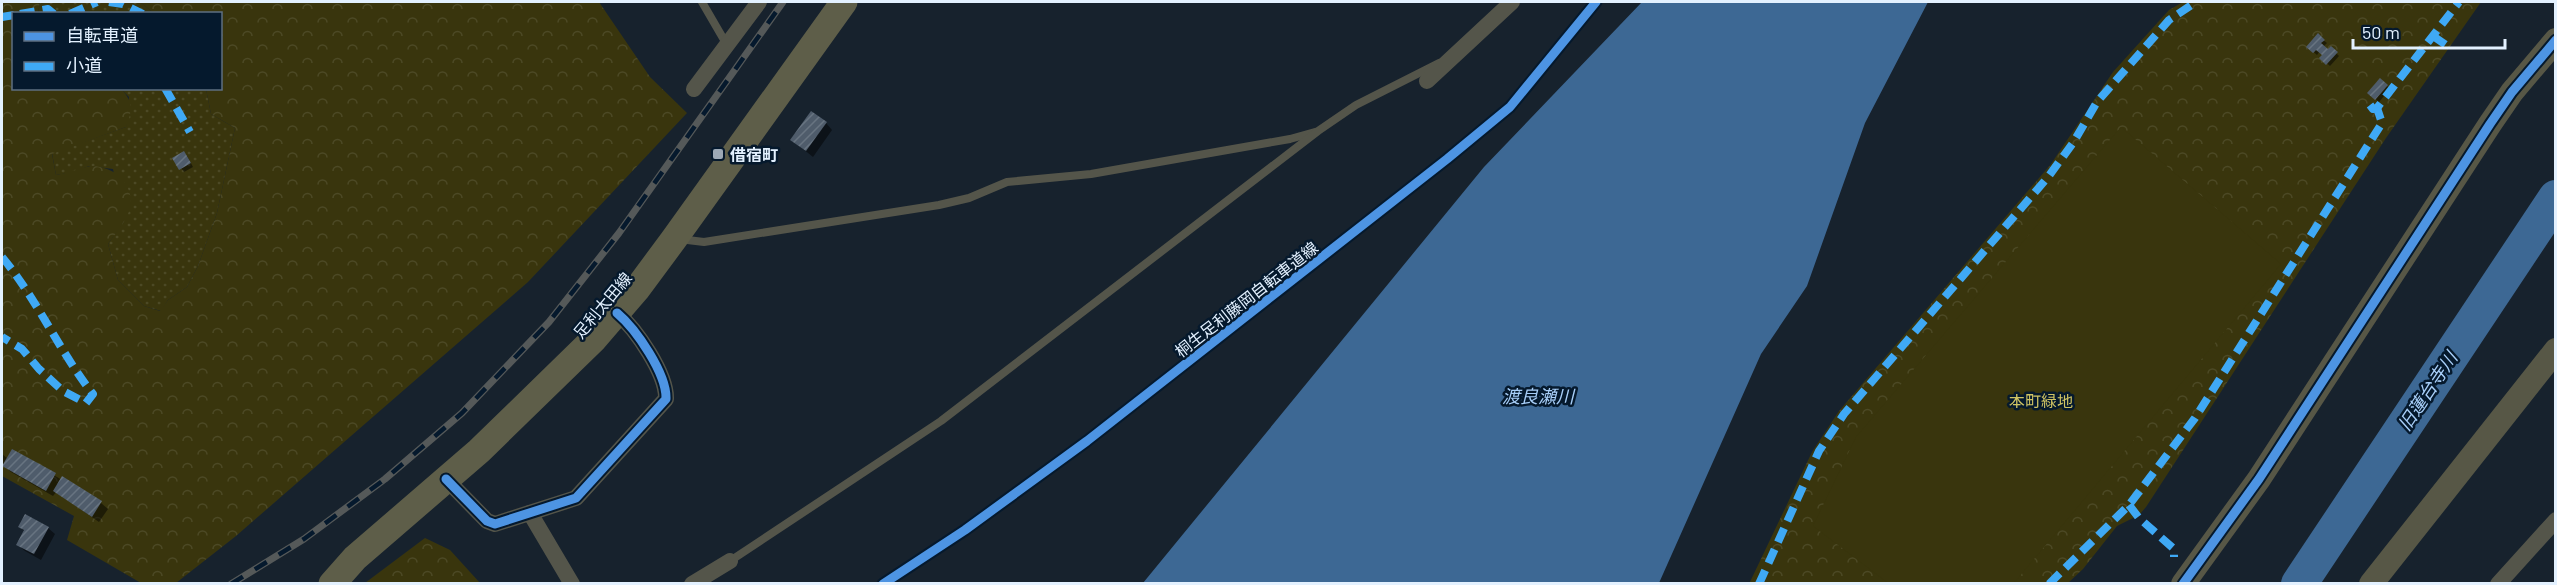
<svg xmlns="http://www.w3.org/2000/svg" width="2557" height="585" font-family="Barlow,'Noto Sans JP',sans-serif">
  <defs>
    <pattern id="grass-dots" width="8" height="8" patternUnits="userSpaceOnUse" patternTransform="scale(1.5)"><rect width="8" height="8" fill="#39350d"/><path d="M2 2h.1M6 6h.1" fill="none" stroke="#4c4925" stroke-width="1.8" stroke-linecap="round"/></pattern>
    <pattern id="forest-crowns" width="20" height="18" patternUnits="userSpaceOnUse" patternTransform="scale(1.5)"><rect width="20" height="18" fill="#39350d"/><path d="M2 6a3 3 0 1 1 6 0M12 15a3 3 0 1 1 6 0" fill="none" stroke="#4c4925"/></pattern>
    <pattern id="building-hatch" width="6" height="6" patternUnits="userSpaceOnUse" patternTransform="scale(1.5)"><rect width="6" height="6" fill="#4f5c6b"/><path d="M-1 1l2-2M0 6l6-6M5 7l2-2" fill="none" stroke="#687481"/></pattern>
  </defs>
  <rect width="100%" height="100%" fill="#17222d"/>
  <g fill="url(#grass-dots)">
    <path d="M40,2H140L154,13L38,14Z"/>
    <path d="M121,89H206L211,114L235,128L217,213L198,266L187,287L168,300L161,311L144,306L118,280L108,244L124,221L113,169L89,166L74,172L56,175L52,153L126,127L129,97Z"/>
  </g>
  <g fill="url(#forest-crowns)">
    <path d="M2,2H40L38,13L14,14V88L121,89C134,102 132,111 126,127L52,154L56,175C65,174 86,166 92,166C113,167 131,180 131,203C130,217 116,233 108,244L118,280L144,306L160,311L168,300L187,287L198,266L217,213L235,128L211,114L206,89L220,88V14L154,13L140,2H599L650,77L687,113L528,282L236,536L176,583H141L67,540L74,516L2,476Z"/>
    <path d="M2183,2H2481L2386,138L2146,507L2139,515L2117,526L2083,569L2068,583L1749,584L1812,452L1839,411L2051,164L2113,72L2169,10Z"/>
    <path d="M425,538L450,550L480,583H365Z"/>
  </g>
  <path fill="#39350d" d="M2121,127L2281,264L2014,583H1888L1813,526L1856,437Z"/>
  <path fill="#3d6894" d="M1642,2H1928L1865,123L1807,286L1761,354L1659,583H1143L1484,167Z"/>
  <g fill="#0007">
    <path d="M2318,36L2327,43L2323,47L2328,51L2331,48L2339,56L2330,66L2321,58L2324,55L2320,51L2317,55L2308,47Z"/>
    <path d="M2387,86L2390,89L2379,102L2369,93Z"/>
    <path d="M826,123L832,130L813,157L792,140Z"/>
    <path d="M187,156L193,167L184,172L174,158Z"/>
    <path d="M13,451L101,503L108,509L99,522L56,492L53,496L11,472L3,465L2,468V454L8,459Z"/>
    <path d="M20,527L48,528L55,534L41,560L25,551L18,545L25,532Z"/>
  </g>
  <g fill="none" stroke-linecap="round" stroke-linejoin="round">
    <path stroke="#3d6894" stroke-width="36" d="M2299,584L2556,198"/>
  </g>
  <g fill="url(#building-hatch)">
    <path d="M2318,33L2325,40L2321,43L2328,49L2331,46L2338,52L2326,65L2319,58L2322,55L2316,50L2313,53L2306,47Z"/>
    <path d="M2380,78L2388,85L2375,100L2367,93Z"/>
    <path d="M811,111L827,122L806,151L790,140Z"/>
    <path d="M184,151L191,163L179,170L172,158Z"/>
    <path d="M12,449L56,473L46,491L2,466Z"/>
    <path d="M62,476L102,501L92,517L53,491Z"/>
    <path d="M25,514L49,527L34,554L16,545L24,530L18,527Z"/>
  </g>
  <g fill="none" stroke-linecap="round" stroke-linejoin="round">
    <g stroke="#54554a" stroke-width="8">
      <path d="M702,2L727,45"/>
      <path d="M679,239L704,242L939,205L969,198L1007,182L1091,174L1290,139L1315,132"/>
      <path d="M730,561L941,421L1318,131L1356,105L1439,63"/>
    </g>
    <g stroke="#54554a" stroke-width="16">
      <path d="M1427,81L1512,2"/>
      <path d="M694,89L759,2"/>
      <path d="M446,479L487,521L495,524L576,498L666,399C667,374 636,329 617,313"/>
      <path d="M530,513L572,584"/>
      <path d="M692,584L730,561"/>
      <path d="M2498,584L2556,520"/>
    </g>
    <g stroke="#575746" stroke-width="24">
      <path d="M2183,584L2259,479L2490,124L2512,92L2556,40"/>
      <path d="M2371,584L2556,350"/>
    </g>
    <path stroke="#5e5e49" stroke-width="27" d="M332,584L355,558L479,451L594,339L637,289L674,239L844,2"/>
    <defs>
      <path id="rail" d="M231,584L304,539L385,479L462,413L549,322L619,233L783,2"/>
    </defs>
    <use href="#rail" stroke="#555959" stroke-width="7"/>
    <use href="#rail" stroke="#05192d" stroke-width="4.5" stroke-dasharray="14" stroke-linecap="butt"/>
    <g stroke="#3fa9f5" stroke-width="8" stroke-dasharray="15 8" stroke-linecap="butt">
      <path d="M109,2L123,4L143,14"/>
      <path d="M20,14L48,9L54,14"/>
      <path d="M70,14L97,2"/>
      <path d="M2,17L14,15"/>
      <path d="M2433,36L2449,47"/>
      <path d="M165,88L190,132"/>
      <path d="M2370,105L2373,109L2377,108L2459,2"/>
      <path d="M2,257C37,299 59,351 93,394L86,403L63,391L39,369L22,349L2,337"/>
      <path d="M2129,505L2139,518L2174,549V557"/>
      <path d="M1759,584L1819,451L1844,414L2048,177L2073,143L2097,102L2169,20L2196,2"/>
      <path d="M2049,584L2129,505L2195,418L2382,123L2377,108"/>
    </g>
    <defs>
      <g id="cycleway">
        <path d="M446,479L487,521L495,524L576,498L666,399C667,374 636,329 617,313"/>
        <path d="M883,584L965,530L1087,441L1447,159L1510,107L1596,2"/>
        <path d="M2183,584L2259,479L2490,124L2512,92L2556,40"/>
      </g>
    </defs>
    <use href="#cycleway" stroke="#05192d" stroke-width="13"/>
    <use href="#cycleway" stroke="#4d94e3" stroke-width="9"/>
  </g>
  <rect fill="#9ca9b6" stroke="#05192d" stroke-width="2" x="712" y="148" width="12" height="12" rx="3"/>
  <g text-anchor="middle" dominant-baseline="central" stroke-width="5" stroke-linejoin="round" paint-order="stroke">
    <g font-size="16" font-weight="bold" fill="#e3f1ff" stroke="#05192d" text-anchor="start">
      <text x="730" y="154">借宿町</text>
    </g>
    <g font-size="16" fill="#e3f1ff" stroke="#05192d">
      <text transform="translate(1246 299) rotate(-38)">桐生足利藤岡自転車道線</text>
      <text transform="translate(602 305) rotate(-50)">足利太田線</text>
    </g>
    <g font-size="16" fill="#d0c463" stroke="#05192d">
      <text x="2041" y="400">本町緑地</text>
    </g>
    <g font-size="18" font-style="italic" fill="#a8cff9" stroke="#05192d">
      <text transform="translate(2427 391) rotate(-56)">旧蓮台寺川</text>
      <text x="1538" y="396">渡良瀬川</text>
    </g>
  </g>
  <rect width="2557" height="585" fill="none" stroke="#e3f1ff" stroke-width="6"/>
  <rect x="12" y="12" width="210" height="78" fill="#05192d" stroke="#5e6f81" stroke-width="1.5"/>
  <rect x="24" y="32" width="30" height="9" fill="#4d94e3" stroke="#5e6f81" stroke-width="1.5"/>
  <text x="66" y="42" font-size="18" fill="#e3f1ff">自転車道</text>
  <rect x="24" y="62" width="30" height="9" fill="#3fa9f5" stroke="#5e6f81" stroke-width="1.5"/>
  <text x="66" y="72" font-size="18" fill="#e3f1ff">小道</text>
  <path d="M2353 39v9h152v-9" fill="none" stroke="#e3f1ff" stroke-width="3"/>
  <text x="2362" y="39" font-size="18" fill="#e3f1ff" stroke="#05192d" stroke-width="4.5" paint-order="stroke">50 m</text>
</svg>
